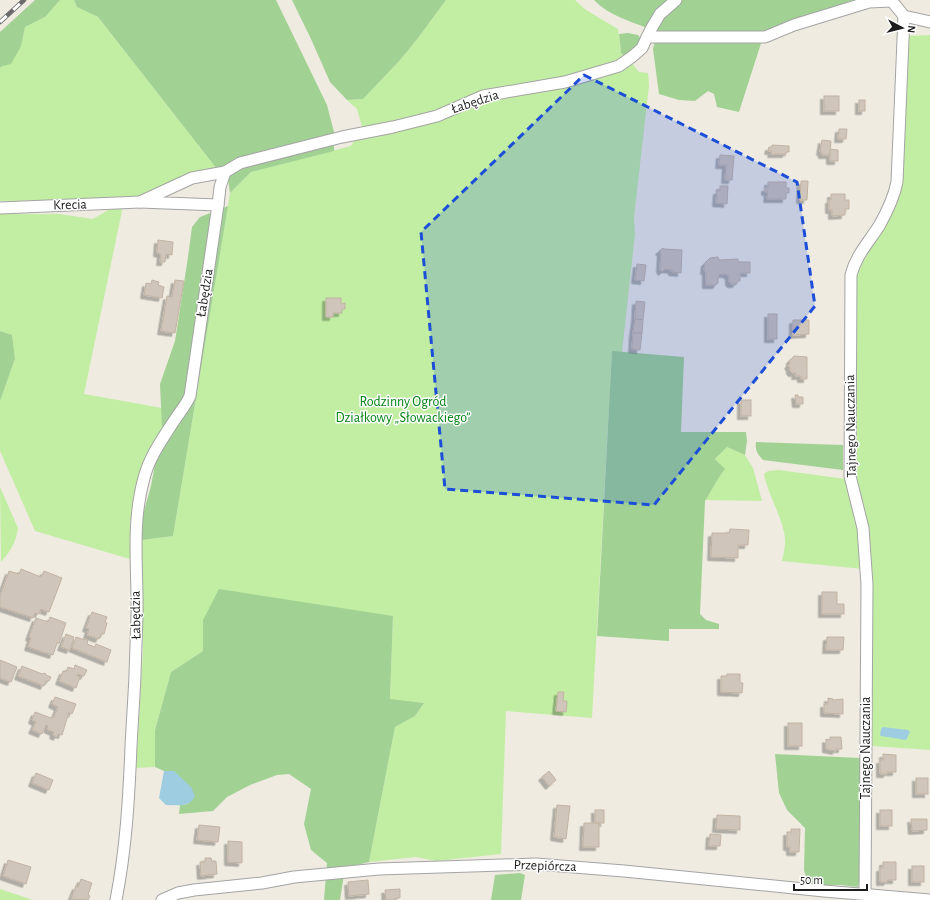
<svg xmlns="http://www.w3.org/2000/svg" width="930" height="900" font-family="'Alegreya Sans',sans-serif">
  <defs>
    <filter id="shadow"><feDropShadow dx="-3.5" dy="3.5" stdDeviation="0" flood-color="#0004"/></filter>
  </defs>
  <rect width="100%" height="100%" fill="#efebe1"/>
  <g fill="#c2eea3">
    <path d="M60,0H74L77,7L98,17L217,169L187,174L141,199L0,201V68L21,46L25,27L45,17Z"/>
    <path d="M446,0H575L586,10L618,29L621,53L631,62L639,72L648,73L649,86L634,217L635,234L622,352H612L592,718L506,711L501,854L436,861L416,857L369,862L395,727L415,716L424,703L390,700L393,616L203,620V651L171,672L155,730V767L136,768L143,651V614L141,564L142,540L173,536L230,193L251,172L351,146L362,127L357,109L349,102L347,100L363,99L401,59L418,38Z"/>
    <path d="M930,35V750L872,746V579L868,527L855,468L856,276L901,189L906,36Z"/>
    <path d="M123,206L84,394L162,408V428L149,453L134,497L130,525V559L35,531L0,451V401L15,359L12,336L0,331V214H59L93,219L108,210Z"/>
    <path d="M727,447L745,455L753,468L762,501L705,500C712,490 717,479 724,469L715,459Z"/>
    <path d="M779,470L846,479L858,530L863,569L782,561C783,555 785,549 785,543C786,523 768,496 764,474L768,471Z"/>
    <path d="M0,487L18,528C16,543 10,552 1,562Z"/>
    <path d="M0,889L33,900H0Z"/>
  </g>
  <g fill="#a1d293">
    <path d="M35,0H60L45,17L25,27L21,46L11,64L2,66L0,68V32Z"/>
    <path d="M74,0H276L327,105L334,132V151L251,172L230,193L228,179L217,169L98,17L77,7Z"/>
    <path d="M292,0H446L418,38L401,59L363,99L347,100L330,82L311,39Z"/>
    <path d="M594,0H670L680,2L682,0H854L765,31L739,112L717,107L714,94L708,91L695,101L679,100L659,94L653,49L657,32C637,23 610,17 594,0Z"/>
    <path d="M628,33L638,35L643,41L631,62L621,53L619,34Z"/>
    <path d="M228,206L173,536L142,540L141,522L151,486L156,459L154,443L162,428L160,384L175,341L188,257L192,227L200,217Z"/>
    <path d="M0,331L12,335L15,359L0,401Z"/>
    <path d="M612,351L684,357L681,432H746L747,441L745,455L727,447L715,459L725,469C717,479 712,490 705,501L700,614L706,620L719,624V629H669V641L597,636Z"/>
    <path d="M756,442L843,445V470L763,460C757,454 755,450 756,442Z"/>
    <path d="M219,589L393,616L390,699L424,703L415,716L395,727L369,862L345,868L340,900H324L327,863L311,850L304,824L311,789L289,774L277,775L250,785L227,797L213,811L179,814L180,805L188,804L174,771H164L155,767V730L171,672L203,651V620Z"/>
    <path d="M775,754L860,758V876L858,887L841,885H808L804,870L805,828L787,810L779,793Z"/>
    <path d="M520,873L525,875L521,900H491L495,875Z"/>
  </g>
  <g fill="#9ecde1">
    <path d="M883,727L908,730L910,732L906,740L881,736L880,735L881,729Z"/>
    <path d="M164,771H174L191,787L195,796C190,808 176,805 166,805L159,798Z"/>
  </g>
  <g fill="#cfc5ba" stroke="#c2b3a3" filter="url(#shadow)">
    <rect x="824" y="96" width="15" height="15"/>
    <rect x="859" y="100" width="6" height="11"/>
    <path d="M839,129H847L846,139H838Z"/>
    <path d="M822,140L831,141L830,155H822V152H820Z"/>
    <path d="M772,145L789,146V152H786V154H771L772,151H768L769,147H772Z"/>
    <path d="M830,149L838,150V161H830Z"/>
    <path d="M720,155L734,156L732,180H725L726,165H719Z"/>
    <path d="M801,181H808L807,200H800Z"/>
    <path d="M768,182H786V188H789V193H786V199H767L768,192H765V188H768Z"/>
    <path d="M720,186H728L727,204L716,203L717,191H720Z"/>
    <path d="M831,194H845V200H849V209H845V215L832,216V210H829V200H831Z"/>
    <path d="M158,240L173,242L172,255L166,254L165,262H160L161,254L157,253Z"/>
    <path d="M663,248L664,249L682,250L681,273L672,272V270L665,269L662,272L660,269L661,253L659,251Z"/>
    <path d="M718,257L719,260L738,259V262H750V273H740V281H738L736,284H731L729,282V276L726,274H720L718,277V283L716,285H706V271H704L705,263L710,258Z"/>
    <path d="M637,264L646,265L644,281L635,280Z"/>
    <path d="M152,280L159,282L158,285L164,287L162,298L144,295L146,283L151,284Z"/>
    <path d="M175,280L184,281L175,333L161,331L167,296L172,297Z"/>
    <path d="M326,298H341V304L345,303V309H342V313H333V317H326Z"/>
    <path d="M636,301L645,302L643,320L635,319Z"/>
    <rect x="768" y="314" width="9" height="25"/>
    <path d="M635,319L643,320L642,333H633Z"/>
    <path d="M793,320H809V334L793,335Z"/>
    <path d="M633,333H642L640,350L632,349Z"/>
    <path d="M794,356L807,357V379H801V376H795L796,373H792L790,371V368L788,365L790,363V360Z"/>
    <path d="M795,395H798V397H803V404H796Z"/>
    <rect x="741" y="400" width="10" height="16"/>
    <path d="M730,529L749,530L748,545H738V558L711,557L712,533H729Z"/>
    <path d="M21,569L41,577L44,571L62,578L49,612L41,609L39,614L35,613L33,618L0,607V596L9,571L19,574Z"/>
    <path d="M822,592H837V604H844V614H822Z"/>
    <path d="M92,612L107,617L105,622L107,623L104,634H101L99,639L87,635L89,629L86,628Z"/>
    <path d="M50,617L66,623L59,643H57L53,655L28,647L31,638L29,637L36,618L48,622Z"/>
    <path d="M66,634L74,637L70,650L61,647Z"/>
    <path d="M76,637L85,640V639L88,640L87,644L95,647L96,644L111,650L107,662L72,648Z"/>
    <path d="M827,637H844L843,650H826Z"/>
    <path d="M0,660L17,667L11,682L0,678Z"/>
    <path d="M75,665L87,670L84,676L78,674L77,676L80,677L76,688L59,681L63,671L66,672L68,667L74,669Z"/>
    <path d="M22,666L42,674L45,673L46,675L51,677L49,681H46L44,686L18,676Z"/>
    <path d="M727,674H740V683H743L742,693L721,692V676H726Z"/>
    <path d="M558,692H564L563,701H567L566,712L556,711Z"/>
    <path d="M55,697L76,704L72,714L69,712L62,735L58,734L57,737L53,735L54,732L47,729L48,726L46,725L42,734L32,730L36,722L32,720L35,712L51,718L54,717L58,707L52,704Z"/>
    <path d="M828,698L833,699V700L843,699V714L824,713V704H828Z"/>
    <rect x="788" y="723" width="14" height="23"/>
    <path d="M830,737H841L842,749H836V751L826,749V739L830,740Z"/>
    <path d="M883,754L896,755V772H887V774H880V760H883Z"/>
    <path d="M549,771L556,780L549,786L542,777Z"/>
    <path d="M36,773L53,780L49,790L32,783Z"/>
    <rect x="916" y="778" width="12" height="16"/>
    <path d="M557,805L570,806L566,839L554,837Z"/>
    <rect x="595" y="810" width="9" height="13"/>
    <rect x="880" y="810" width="12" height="16"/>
    <path d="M717,815L740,816V830L716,829Z"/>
    <path d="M911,819H927V830L912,831Z"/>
    <path d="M584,823H599V847H583Z"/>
    <path d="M199,825L220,827L218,842L197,840Z"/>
    <path d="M791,829H800L799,852H790V847H787V832H791Z"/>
    <path d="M710,834L721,835L720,846H709Z"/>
    <path d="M228,841L242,842V863L228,862Z"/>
    <path d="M205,858H211L212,861H216L217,874L201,876L200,862H205Z"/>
    <path d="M8,860L31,867L26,884L3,876Z"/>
    <path d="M883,862H896V880H888L887,882H880V868H883Z"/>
    <rect x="912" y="866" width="12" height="16"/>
    <path d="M81,879L92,883L88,895L90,896L88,900L71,899L76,886L78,887Z"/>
    <path d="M368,880L369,894L349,896L348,882Z"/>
    <path d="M400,889V898H395V900H386L385,890Z"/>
  </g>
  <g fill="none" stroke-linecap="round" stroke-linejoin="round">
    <defs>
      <g id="minor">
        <path d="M891,0L904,16L930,22"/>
        <path d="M647,37H765L794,25L869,2L891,1"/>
        <path d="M218,205L140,202L192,178L225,172"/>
        <path d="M0,208L140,202"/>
        <path d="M865,894L867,585L863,528L850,476L851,275C856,255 869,242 879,226C887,212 894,197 897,182L904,16"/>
        <path d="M116,900C126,849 129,798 131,746C134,703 136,660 137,616C138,570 131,524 144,478C149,458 161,441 172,424C178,414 185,407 190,396L218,205L220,187L225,172L240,163L342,137L393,127L437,116L483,96L565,82L619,66L633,56L642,48L651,29L660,14L676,0"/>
        <path d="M162,900L178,893L194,890L262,883L294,877L379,869L536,864L624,871L824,891L930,900"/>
      </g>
    </defs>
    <use href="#minor" stroke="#a4a4a4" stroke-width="13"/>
    <use href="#minor" stroke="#fff" stroke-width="11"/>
    <defs>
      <path id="rail" d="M0,22L24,0"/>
    </defs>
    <use href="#rail" stroke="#6b6b6b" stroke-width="4.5"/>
    <use href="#rail" stroke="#fff" stroke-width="3" stroke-dasharray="9" stroke-linecap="butt"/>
  </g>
  <path fill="#1d4ed8" fill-opacity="0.2" stroke="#1d4ed8" stroke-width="3" stroke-dasharray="8 5" stroke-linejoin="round" d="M584,75L797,182L815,306L654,505L445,489L421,232Z"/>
  <g text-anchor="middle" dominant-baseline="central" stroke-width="3" stroke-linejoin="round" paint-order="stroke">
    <g font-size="14" fill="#1d1d1d" stroke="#fff">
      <text transform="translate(475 102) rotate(-18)">Łabędzia</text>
      <text transform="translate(70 205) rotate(-2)">Krecia</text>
      <text transform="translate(205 293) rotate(-81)">Łabędzia</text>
      <text transform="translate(851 426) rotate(-91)">Tajnego Nauczania</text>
      <text transform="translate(136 615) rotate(-91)">Łabędzia</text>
      <text transform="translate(866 748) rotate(-90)">Tajnego Nauczania</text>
      <text transform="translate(545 866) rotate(2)">Przepiórcza</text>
    </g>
    <g font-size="14" fill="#038316" stroke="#fff">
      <text x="403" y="402">Rodzinny Ogród<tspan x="403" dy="16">Działkowy „Słowackiego”</tspan></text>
    </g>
  </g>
  <g transform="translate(902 28) rotate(97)" stroke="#ffffff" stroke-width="3" paint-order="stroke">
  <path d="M0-3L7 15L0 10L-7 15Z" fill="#1d1d1d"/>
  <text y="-6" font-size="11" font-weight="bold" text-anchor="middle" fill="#1d1d1d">N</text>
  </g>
  <path d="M794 884v6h73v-6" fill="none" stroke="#1d1d1d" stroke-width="2"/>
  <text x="800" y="884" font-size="12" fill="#1d1d1d" stroke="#ffffff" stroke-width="3" paint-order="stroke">50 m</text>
</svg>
